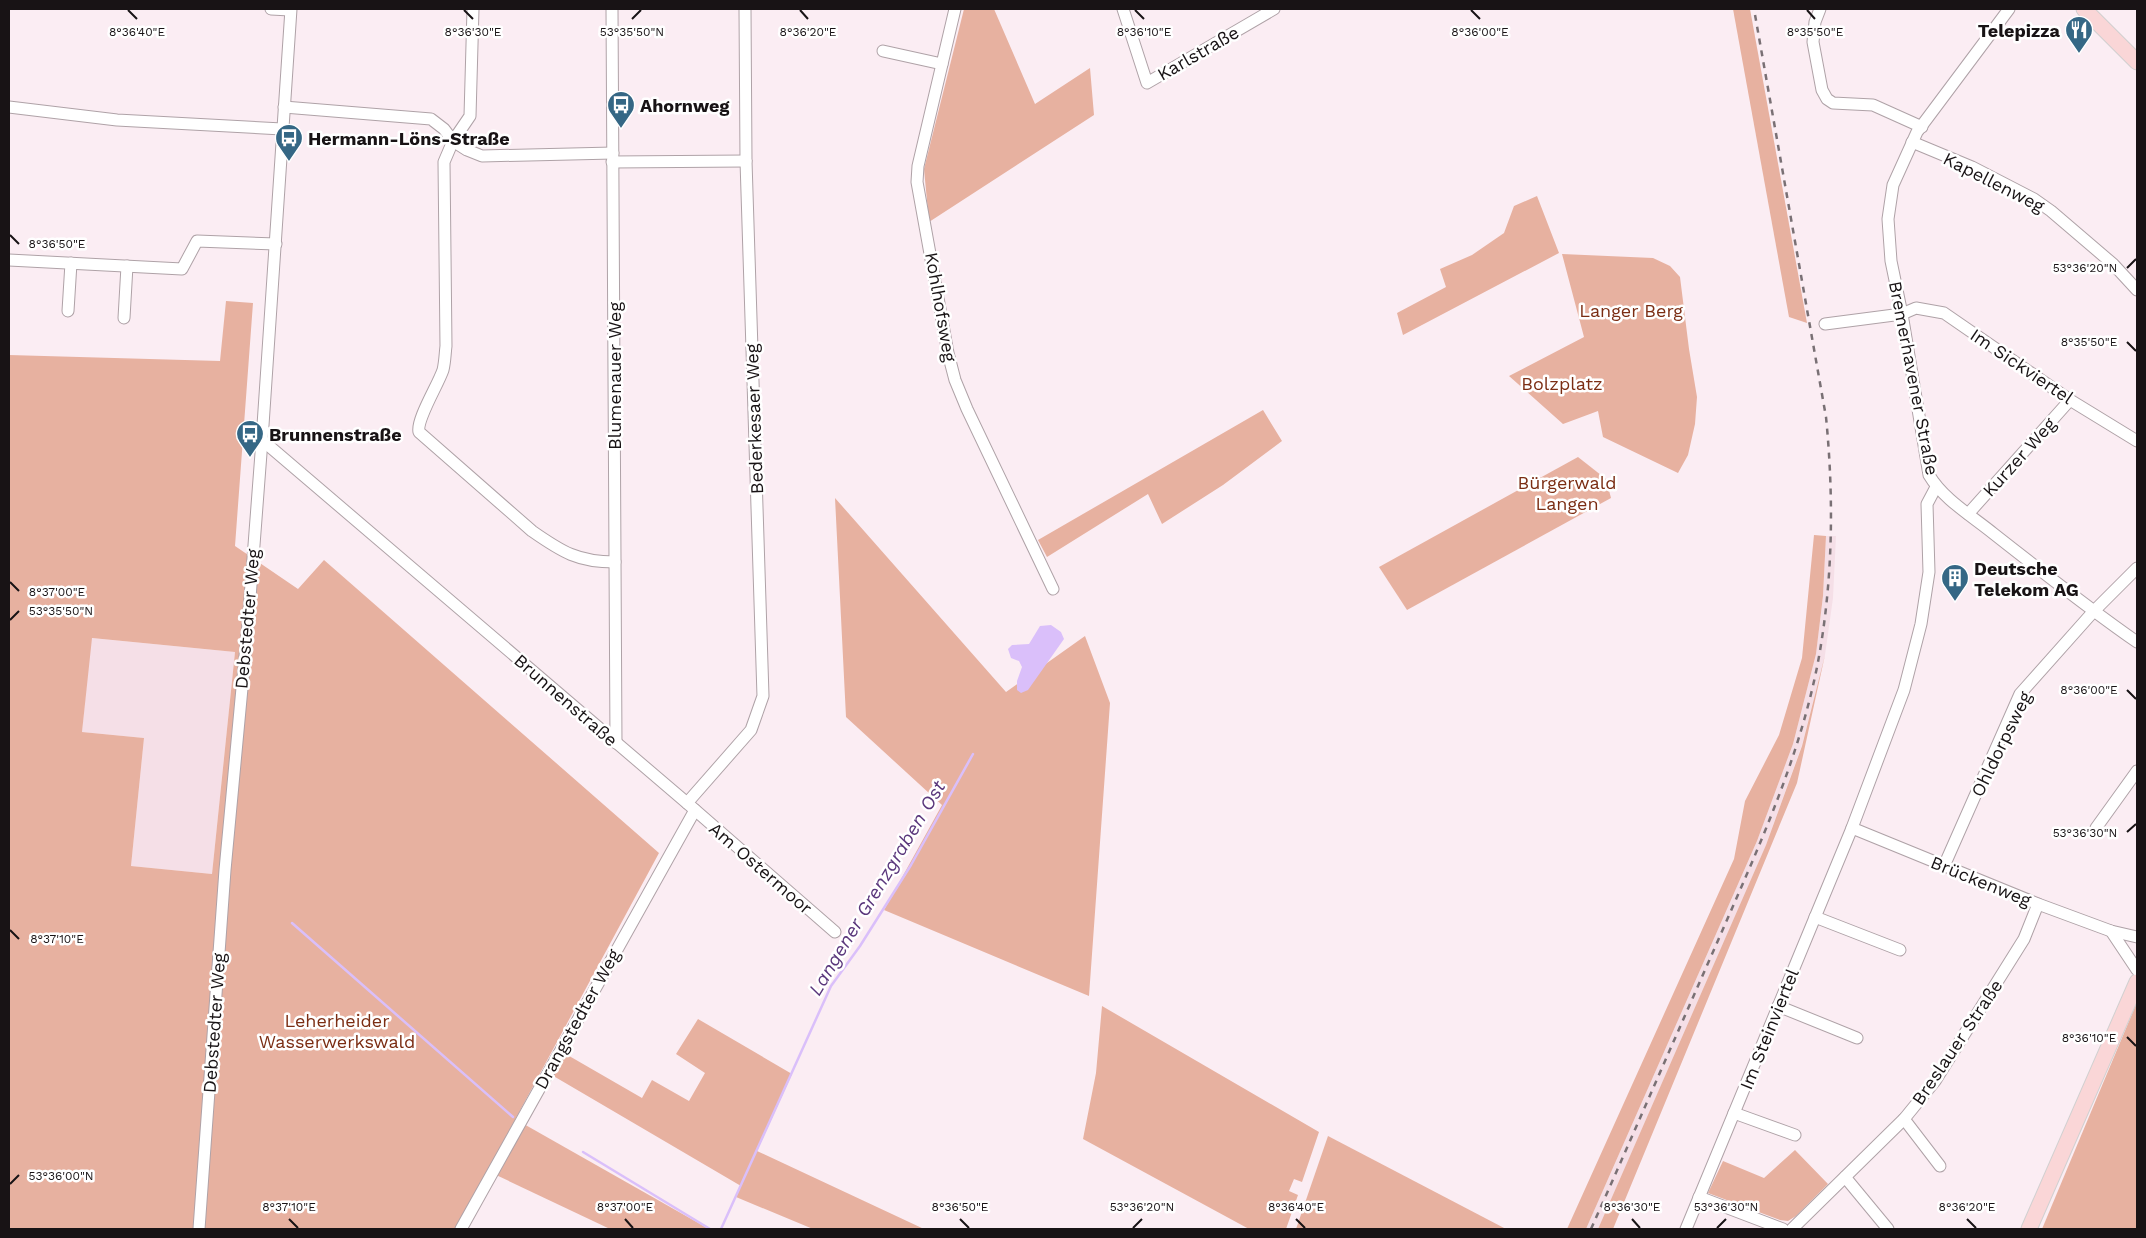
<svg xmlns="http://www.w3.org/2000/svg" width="2146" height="1238" font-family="'Work Sans',sans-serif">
  <rect width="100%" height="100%" fill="#fbedf3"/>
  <g fill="#f5dfe7">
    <path d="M1826,536H1836L1833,598L1825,655L1802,745L1766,845L1598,1229H1586L1757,841L1793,744L1816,654L1823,596Z"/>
    <path d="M91,638L235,652L212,874L131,866L144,738L82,732Z"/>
  </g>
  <g fill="#e7b1a0" fill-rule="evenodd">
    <path d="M964,9H994L1035,104L1090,68L1094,115L929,222L924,169Z"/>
    <path d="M1733,9H1750L1807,323L1789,317Z"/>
    <path d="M1537,196L1559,253L1403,335L1397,313L1446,287L1440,269L1472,255L1504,233L1514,206Z"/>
    <path d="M1562,254L1653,258L1670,266L1680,277L1689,349L1697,397L1695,424L1688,455L1678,473L1603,437L1598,411L1563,424L1509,376L1584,337Z"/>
    <path d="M226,301L253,303L235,546L298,589L324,560L659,853L456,1229H9V355L220,361ZM92,638L235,652L212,874L131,866L144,738L82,732Z"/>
    <path d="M1263,410L1282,441L1223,485L1162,524L1148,494L1047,557L1038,540Z"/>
    <path d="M1578,457L1606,479L1611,498L1407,610L1379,567Z"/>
    <path d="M835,498L1006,692L1085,636L1110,703L1089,996L884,910L942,805L846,717Z"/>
    <path d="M1814,535L1826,536L1823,596L1816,654L1793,744L1757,841L1586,1229H1567L1734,859L1745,801L1779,735L1802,658Z"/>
    <path d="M1825,655L1797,783L1613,1229H1598L1766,845L1802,746Z"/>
    <path d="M2137,1002V1229H2042Z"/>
    <path d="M1102,1006L1319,1132L1302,1182L1294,1179L1289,1191L1298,1195L1286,1229H1249L1083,1139L1096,1073Z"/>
    <path d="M698,1019L792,1074L757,1151L924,1229H813L736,1197L741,1186L550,1074L564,1053L642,1098L652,1080L689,1101L705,1073L676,1054Z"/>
    <path d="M522,1123L709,1229H610L494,1174Z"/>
    <path d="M1328,1136L1506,1229H1296Z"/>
    <path d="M1795,1150L1828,1184L1796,1216L1788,1221L1780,1220L1708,1193L1723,1161L1764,1178Z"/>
  </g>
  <path fill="#dabffa" d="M1051,625L1061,632L1064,639L1028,690L1021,693L1017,690V681L1022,667L1019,661L1011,658L1008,649L1012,645L1029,644L1040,626Z"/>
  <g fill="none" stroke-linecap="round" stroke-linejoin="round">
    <g stroke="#dabffa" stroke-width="2.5">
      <path d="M292,923L513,1117"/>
      <path d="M583,1152L710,1229"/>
      <path d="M721,1229L831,986L860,946L911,865L973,754"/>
    </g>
    <defs>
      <g id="minor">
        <path d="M271,9L290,10"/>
        <path d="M473,9L470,116L453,141L444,162L446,346C445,354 445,362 443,370C438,385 416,420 419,432L532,531C562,552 578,562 615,562"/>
        <path d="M612,9L616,743"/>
        <path d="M955,9L918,166L917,182L948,353L955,380L967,409L1053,589"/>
        <path d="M1123,9L1147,83L1274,9"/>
        <path d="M1820,9L1815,22L1813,42L1822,90L1827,99L1833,103L1873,105L1922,127"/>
        <path d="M2009,9L1917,132L1893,185L1888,219L1891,261L1902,314L1929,475C1943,499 1972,516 1994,534C2041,571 2088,608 2137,642"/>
        <path d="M883,51L942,64"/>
        <path d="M9,107L117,120L282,129"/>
        <path d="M284,107L431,119L444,129L453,141L467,150L482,156L613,153"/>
        <path d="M1912,142L1972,167L2034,199L2051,211L2113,264L2137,290"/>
        <path d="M612,162L746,161"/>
        <path d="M9,260L182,269L197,241L276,244"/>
        <path d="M68,311L71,263"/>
        <path d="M124,318L127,266"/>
        <path d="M1825,324L1902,314L1916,308L1944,313L2070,400L2137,441"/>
        <path d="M262,440L687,803L835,932"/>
        <path d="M1968,514L2070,400"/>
        <path d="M687,803L751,730L763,696L746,161L745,9"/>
        <path d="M1852,828L2038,904L2111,931L2137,937"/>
        <path d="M2096,828L2137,771"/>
        <path d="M1944,866L2020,694L2093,612L2137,568"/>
        <path d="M1815,917L1900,950"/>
        <path d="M2111,931L2137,970"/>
        <path d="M1778,1006L1857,1038"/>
        <path d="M1734,1113L1795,1135"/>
        <path d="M1904,1119L1940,1166"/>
        <path d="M1845,1177L1888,1229"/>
        <path d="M1699,1197L1783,1229"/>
        <path d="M199,1229L225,870L248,624L262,440L291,9"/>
        <path d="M461,1229L695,810"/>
        <path d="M1686,1229L1852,828L1904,690L1921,624L1929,572L1927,504L1936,487"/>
        <path d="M1792,1229L1904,1119L1935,1081L2024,939L2038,904"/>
      </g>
      <g id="major">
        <path d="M2084,9L2137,62"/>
        <path d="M2029,1229L2137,982"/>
      </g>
    </defs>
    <use href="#minor" stroke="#afa2a7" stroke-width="13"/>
    <use href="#major" stroke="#d1d0d0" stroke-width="17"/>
    <use href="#minor" stroke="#fff" stroke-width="11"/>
    <use href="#major" stroke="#fad6d7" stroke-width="15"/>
    <path stroke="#797074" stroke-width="2.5" stroke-dasharray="6 6" stroke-linecap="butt" d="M1591,1229C1633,1135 1674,1040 1716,945C1756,853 1799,761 1818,662C1833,581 1834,499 1826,417L1754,9"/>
  </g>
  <path fill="none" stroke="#181315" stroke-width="2" d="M128,10L137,19M464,10L473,19M800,10L808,19M1135,10L1144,19M1471,10L1480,19M1807,10L1815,19M632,19L641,10M10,235L19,244M2127,268L2136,259M2127,342L2136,351M10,582L19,591M10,620L19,611M2127,690L2136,699M2127,832L2136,824M10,930L19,939M2127,1037L2136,1046M10,1184L19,1175M289,1219L298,1228M625,1219L633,1228M960,1219L969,1228M1296,1219L1305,1228M1632,1219L1640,1228M1967,1219L1976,1228M1133,1228L1142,1219M1717,1228L1726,1219"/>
  <defs>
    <symbol id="restaurant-pin" viewBox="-11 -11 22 30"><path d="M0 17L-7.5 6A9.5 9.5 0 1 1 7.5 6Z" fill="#356785" stroke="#fff"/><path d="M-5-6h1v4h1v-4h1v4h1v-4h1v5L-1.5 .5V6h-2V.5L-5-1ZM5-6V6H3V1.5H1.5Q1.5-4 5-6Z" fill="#fff"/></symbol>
    <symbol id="bus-pin" viewBox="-11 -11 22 30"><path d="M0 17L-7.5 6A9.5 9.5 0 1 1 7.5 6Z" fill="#356785" stroke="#fff"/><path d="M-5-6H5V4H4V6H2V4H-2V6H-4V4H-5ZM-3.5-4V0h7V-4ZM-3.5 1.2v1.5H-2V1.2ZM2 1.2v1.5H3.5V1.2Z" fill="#fff"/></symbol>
    <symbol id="building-pin" viewBox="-11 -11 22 30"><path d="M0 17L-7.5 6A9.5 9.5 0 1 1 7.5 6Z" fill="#356785" stroke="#fff"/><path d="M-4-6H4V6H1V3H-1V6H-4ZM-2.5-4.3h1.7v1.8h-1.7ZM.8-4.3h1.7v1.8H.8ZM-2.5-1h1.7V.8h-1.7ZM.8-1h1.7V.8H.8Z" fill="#fff"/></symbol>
  </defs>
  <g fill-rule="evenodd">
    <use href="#restaurant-pin" x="2063" y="14" width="32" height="43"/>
    <use href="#bus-pin" x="605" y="89" width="32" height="43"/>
    <use href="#bus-pin" x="273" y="122" width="32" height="43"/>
    <use href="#bus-pin" x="234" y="418" width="32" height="43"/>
    <use href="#building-pin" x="1939" y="562" width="32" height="43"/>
  </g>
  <g text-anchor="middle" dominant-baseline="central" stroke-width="5" stroke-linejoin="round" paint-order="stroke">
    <g font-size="18" font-weight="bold" fill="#181315" stroke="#fff" text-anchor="start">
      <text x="2060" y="30" text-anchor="end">Telepizza</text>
      <text x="640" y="105">Ahornweg</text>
      <text x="308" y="138">Hermann-Löns-Straße</text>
      <text x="269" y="434">Brunnenstraße</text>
      <text x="1974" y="568">Deutsche<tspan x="1974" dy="21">Telekom AG</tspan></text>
    </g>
    <g font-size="18" fill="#181315" stroke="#fff">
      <text transform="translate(1198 53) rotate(-30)">Karlstraße</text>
      <text transform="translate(1994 182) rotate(27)">Kapellenweg</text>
      <text transform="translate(941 307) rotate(80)">Kohlhofsweg</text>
      <text transform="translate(2022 366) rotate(34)">Im Sickviertel</text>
      <text transform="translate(614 376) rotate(-90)">Blumenauer Weg</text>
      <text transform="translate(1914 378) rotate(79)">Bremerhavener Straße</text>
      <text transform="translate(754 419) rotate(-92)">Bederkesaer Weg</text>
      <text transform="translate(2019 457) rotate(-48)">Kurzer Weg</text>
      <text transform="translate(247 619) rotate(-85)">Debstedter Weg</text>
      <text transform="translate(566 700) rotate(41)">Brunnenstraße</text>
      <text transform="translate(2001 744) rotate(-64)">Ohldorpsweg</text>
      <text transform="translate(761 868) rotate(41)">Am Ostermoor</text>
      <text transform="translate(1981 881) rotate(22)">Brückenweg</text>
      <text transform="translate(577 1019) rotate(-61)">Drangstedter Weg</text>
      <text transform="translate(214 1023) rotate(-86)">Debstedter Weg</text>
      <text transform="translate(1769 1029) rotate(-68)">Im Steinviertel</text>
      <text transform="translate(1957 1042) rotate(-56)">Breslauer Straße</text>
    </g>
    <g font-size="18" fill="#7b2d13" stroke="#fff">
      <text x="1631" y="310">Langer Berg</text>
      <text x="1562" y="383">Bolzplatz</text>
      <text x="1567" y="482">Bürgerwald<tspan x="1567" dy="21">Langen</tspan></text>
      <text x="337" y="1020">Leherheider<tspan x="337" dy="21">Wasserwerkswald</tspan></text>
    </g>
    <g font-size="19" font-style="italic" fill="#5a377c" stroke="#fff">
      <text transform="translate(877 888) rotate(-59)">Langener Grenzgraben Ost</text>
    </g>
  </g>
  <g font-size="12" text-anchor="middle" fill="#181315" stroke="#fff" stroke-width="5" stroke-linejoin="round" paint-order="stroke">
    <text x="632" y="36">53°35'50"N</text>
    <text x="137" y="36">8°36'40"E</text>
    <text x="473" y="36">8°36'30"E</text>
    <text x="808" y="36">8°36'20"E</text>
    <text x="1144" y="36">8°36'10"E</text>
    <text x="1480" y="36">8°36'00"E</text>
    <text x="1815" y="36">8°35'50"E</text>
    <text x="57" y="248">8°36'50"E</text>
    <text x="2085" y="272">53°36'20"N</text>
    <text x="2089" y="346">8°35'50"E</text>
    <text x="57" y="596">8°37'00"E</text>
    <text x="61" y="615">53°35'50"N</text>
    <text x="2089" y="694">8°36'00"E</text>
    <text x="2085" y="837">53°36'30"N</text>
    <text x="57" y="943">8°37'10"E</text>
    <text x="2089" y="1042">8°36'10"E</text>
    <text x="61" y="1180">53°36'00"N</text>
    <text x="289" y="1211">8°37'10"E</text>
    <text x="625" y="1211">8°37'00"E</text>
    <text x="960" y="1211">8°36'50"E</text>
    <text x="1296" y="1211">8°36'40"E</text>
    <text x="1632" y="1211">8°36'30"E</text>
    <text x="1967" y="1211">8°36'20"E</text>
    <text x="1142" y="1211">53°36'20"N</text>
    <text x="1726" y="1211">53°36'30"N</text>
  </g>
  <rect width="2146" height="1238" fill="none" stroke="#181315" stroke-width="20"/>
</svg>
